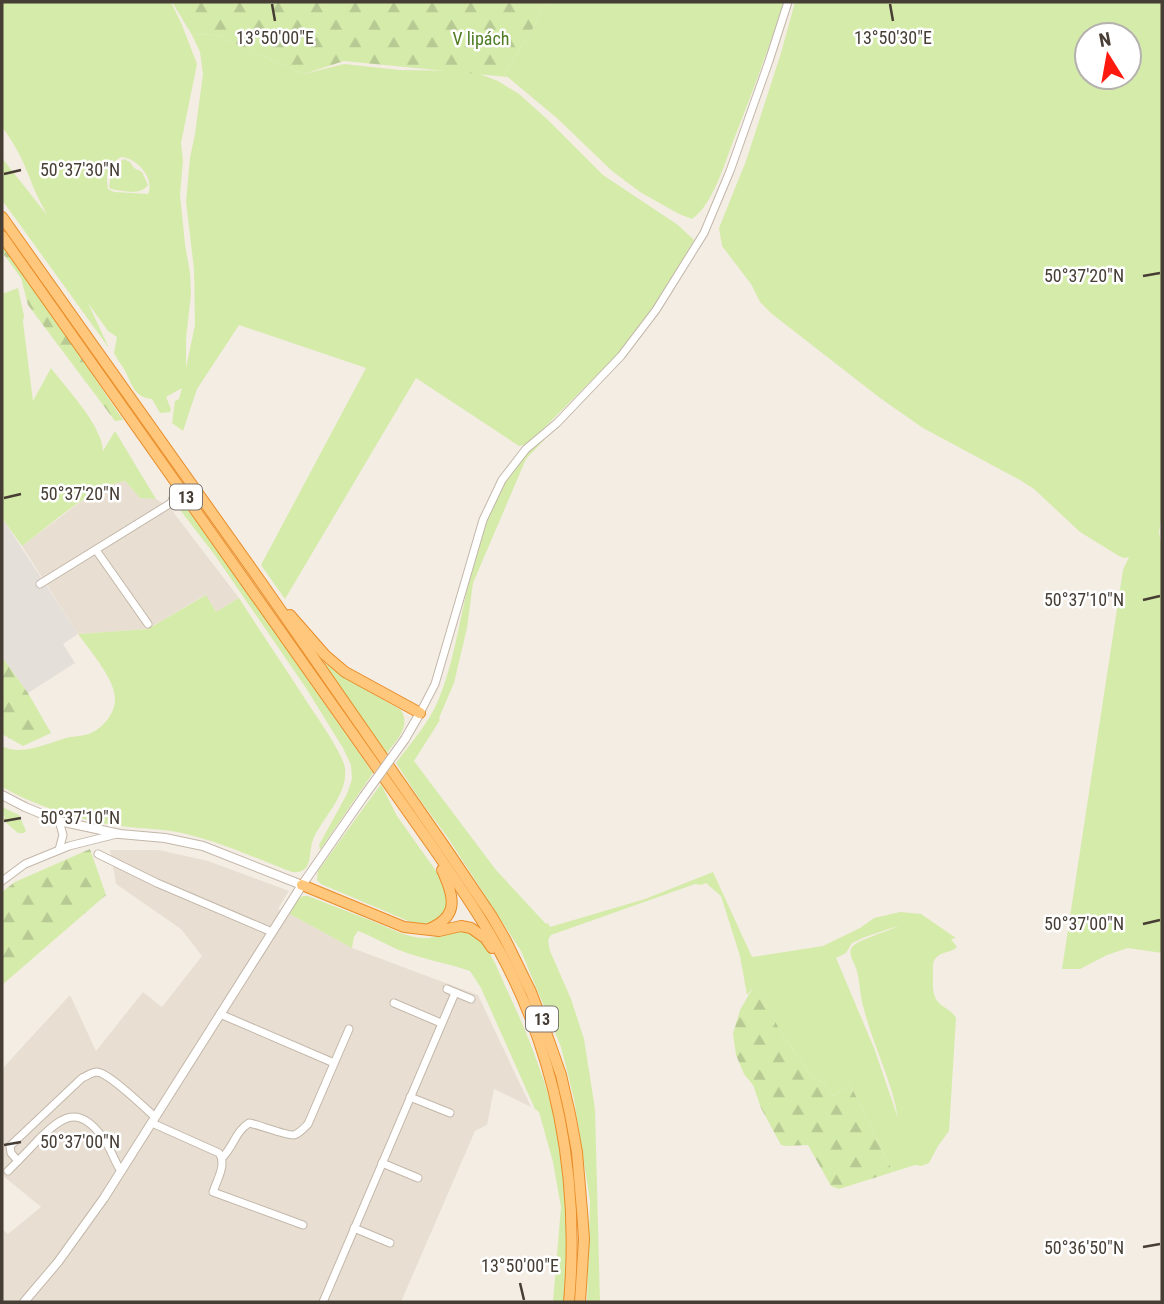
<svg xmlns="http://www.w3.org/2000/svg" width="1164" height="1304" font-family="'Roboto Condensed',sans-serif">
  <defs>
    <pattern id="forest-firs" width="22" height="20" patternUnits="userSpaceOnUse" patternTransform="scale(1.75)"><rect width="22" height="20" fill="#d5ebaa"/><path d="M5 1l3.5 6h-7zM16 11l3.5 6h-7z" fill="#b8ca93"/></pattern>
  </defs>
  <rect width="100%" height="100%" fill="#f4ede4"/>
  <g fill="#e8dfd2">
    <path d="M125,481L140,498L156,499L170,508L239,598L216,612L205,595L148,629L78,634L22,546L79,503L112,483Z"/>
    <path d="M110,850H159L208,861L289,891L278,909L288,913L352,948L478,995L531,1107L494,1089L487,1125L475,1131L401,1302H2V1229L8,1234L41,1207L2,1175V1069L70,995L96,1051L143,992L162,1007L202,956L181,929L116,884Z"/>
  </g>
  <path fill="#e5dfda" d="M2,518L78,634L63,644L75,663L28,693L2,657Z"/>
  <g fill="#d5ebaa" fill-rule="evenodd">
    <path d="M2,2H171L182,25L197,64L181,143L183,161L180,195L185,244L190,273L191,294L186,339V368L195,325L194,269L186,202L190,158L195,134L203,74L200,52L192,35L214,34L304,74L344,64L400,70L472,71L498,81L519,94L548,120L603,175L678,225L694,240L661,297L622,350L528,444L519,446L416,378L285,599L261,565L366,368L239,325L197,389L183,431L172,423L175,401L179,399L182,388L166,397L171,409L170,412L160,413L152,399C133,397 132,383 124,369C121,364 117,359 114,353L117,337L108,331L88,303L109,348L2,200V158L47,215C43,207 38,198 34,189C25,165 18,148 2,127ZM121,157C137,158 155,178 148,194L114,192L108,189C105,175 108,164 121,157Z"/>
    <path d="M546,2H784C769,48 752,93 734,139C725,162 713,205 692,219L679,214L640,192L612,171L558,119L504,74L533,28Z"/>
    <path d="M795,2H1162V513L1159,532L1162,548V953L1128,948L1107,955L1080,969H1062L1123,570L1129,557L1124,558L1119,556L1080,532L1034,489L1020,480L923,428L880,398L772,314L760,302L751,284L722,246L719,228L746,161L781,53ZM1087,35H1129V77H1087Z"/>
    <path d="M124,159L130,162L134,168L142,172L148,185C140,196 124,191 111,189L109,187L112,168Z"/>
    <path d="M18,288L24,316L23,322L33,401L51,368C66,388 102,425 103,451L115,431L156,499L140,498L125,481C92,486 49,526 22,546L2,518V294Z"/>
    <path d="M546,438L526,459L473,583L467,628L454,683L439,718L440,720L414,761L496,870L546,924L548,923L550,927L645,899L713,872L752,957L823,946L860,928L874,918L900,912L921,914L956,938L951,939L957,947C951,953 943,951 937,957C932,961 933,967 933,972C933,983 931,996 940,1004C946,1009 952,1011 956,1018L949,1131L938,1146L929,1163L921,1166L915,1165L893,1172L850,1084L834,1096L824,1083L810,1074L782,1034L755,985L747,995L740,956L721,896L706,883L701,885L695,884L551,935L548,940L550,951L571,999L584,1039L595,1109L600,1302H587L590,1201L574,1099L561,1047L521,951L448,838L420,800L396,763C410,744 428,724 438,701C471,625 466,483 546,438ZM898,926C887,932 860,939 853,946C846,953 855,963 857,971C860,983 860,997 864,1009C873,1046 892,1080 898,1118L874,1048L836,958L846,953L852,943L865,937Z"/>
    <path d="M179,499L204,531L373,773L320,850L319,845L347,794L352,779L351,765L343,748L306,688L214,554L177,506Z"/>
    <path d="M206,595L216,612L239,598C262,634 286,669 309,705C320,722 332,738 340,755C344,762 346,769 345,776C344,797 323,819 314,837C307,852 315,874 292,872C252,857 213,838 171,831C150,828 128,828 107,824C70,817 35,805 2,787V746C22,757 50,742 70,737C77,736 85,736 91,733C104,727 115,713 115,699C115,679 90,651 78,634L148,629Z"/>
    <path d="M322,661L347,679L401,710C411,726 397,740 387,753Z"/>
    <path d="M381,784L397,816L446,885L448,911L429,924L413,923L321,884L317,880L318,871Z"/>
    <path d="M2,807L19,815L26,831L24,833H18L3,820L5,817L3,815L4,813H2Z"/>
    <path d="M303,896H308C331,905 354,914 377,923C391,929 407,937 422,938C437,939 462,926 474,934C488,943 499,972 506,988C524,1025 543,1073 553,1112C568,1173 571,1240 564,1302H553L561,1207L553,1162L539,1112L535,1109L481,988L470,971C447,963 422,959 399,950C385,944 372,936 358,931L354,937L352,948L288,913L297,899Z"/>
  </g>
  <g fill="url(#forest-firs)">
    <path d="M172,2H546L533,28L504,74L507,77L344,61L304,74L214,34L192,35Z"/>
    <path d="M2,243L86,365L123,420L115,421L28,305L21,278L2,252Z"/>
    <path d="M2,657L28,693L51,733L23,746L2,734Z"/>
    <path d="M90,849L106,895L2,985V892L15,882Z"/>
    <path d="M755,984L782,1034L810,1074L824,1083L834,1096L850,1084L893,1172L839,1189L831,1186L808,1145L786,1146L781,1145L761,1108L753,1085L744,1074L736,1055L733,1034L740,1010Z"/>
  </g>
  <g fill="none" stroke-linecap="round" stroke-linejoin="round">
    <defs>
      <g id="minor">
        <path d="M96,550L148,624"/>
        <path d="M40,584L171,503L178,486"/>
        <path d="M420,713L435,684L483,520L502,480L526,449L557,423L621,356L656,310L704,233L730,171L769,61L788,2"/>
        <path d="M59,850L63,835L59,821"/>
        <path d="M98,854L157,883L272,932"/>
        <path d="M2,881L25,864L69,846L117,834"/>
        <path d="M447,989L471,999"/>
        <path d="M394,1003L441,1023"/>
        <path d="M220,1014L334,1063"/>
        <path d="M410,1097L450,1113"/>
        <path d="M152,1123L219,1153C227,1164 217,1180 213,1192L303,1225"/>
        <path d="M222,1158C234,1146 235,1132 249,1123C260,1125 287,1136 294,1135C300,1133 304,1128 308,1124L349,1029"/>
        <path d="M18,1161L11,1153L10,1146L82,1078C87,1076 92,1072 97,1072C109,1073 145,1108 155,1117"/>
        <path d="M382,1163L418,1178"/>
        <path d="M8,1171C18,1161 28,1151 38,1140C62,1116 79,1104 103,1138C111,1148 114,1161 121,1171"/>
        <path d="M354,1228L390,1243"/>
        <path d="M323,1302L455,993"/>
      </g>
      <g id="tertiary">
        <path d="M405,739L420,713"/>
        <path d="M2,795L25,807L59,821L120,834L165,838L203,846L302,885"/>
        <path d="M24,1302L58,1262L104,1198L302,885L364,796"/>
      </g>
      <g id="trunk">
        <path d="M2,217L261,582L445,847L491,915L505,939L531,992L542,1021L561,1075L570,1114L577,1152L582,1211L584,1239L580,1302"/>
        <path d="M2,236L437,853C457,883 478,912 495,943C557,1053 580,1177 569,1302"/>
        <path d="M290,615L325,655L345,672L420,713"/>
        <path d="M302,885L404,927L439,931L461,926L471,928L485,938L492,948"/>
        <path d="M429,929C460,916 454,896 442,870"/>
      </g>
    </defs>
    <use href="#minor" stroke="#c3b7a9" stroke-width="9"/>
    <use href="#tertiary" stroke="#c3b7a9" stroke-width="10"/>
    <use href="#trunk" stroke="#e98d29" stroke-width="12"/>
    <use href="#minor" stroke="#fff" stroke-width="7"/>
    <use href="#tertiary" stroke="#fff" stroke-width="8"/>
    <use href="#trunk" stroke="#ffc77b" stroke-width="10"/>
    <defs>
      <path id="tertiary-bridge" d="M364,796L405,739"/>
    </defs>
    <use href="#tertiary-bridge" stroke="#c3b7a9" stroke-width="10" stroke-linecap="butt"/>
    <use href="#tertiary-bridge" stroke="#fff" stroke-width="8"/>
  </g>
  <path fill="none" stroke="#463d34" stroke-width="2.5" d="M272,4L275,21M890,4L893,21M4,174L21,170M1143,276L1160,273M4,498L21,494M1143,600L1160,596M4,821L21,818M1143,924L1160,920M4,1145L21,1142M1143,1247L1160,1244M520,1283L524,1300"/>
  <g text-anchor="middle" dominant-baseline="central" stroke-width="5" stroke-linejoin="round" paint-order="stroke">
    <g fill="#fff" stroke="#7e7771" stroke-width="2">
      <rect x="170" y="484.5" width="32" height="25" rx="5"/>
      <rect x="526" y="1006.5" width="32" height="25" rx="5"/>
    </g>
    <g font-size="16" font-weight="bold" fill="#463d34">
      <text x="186" y="497">13</text>
      <text x="542" y="1019">13</text>
    </g>
    <g font-size="18" fill="#4e7c23" stroke="#fff">
      <text x="481" y="38">V lipách</text>
    </g>
  </g>
  <g font-size="18" text-anchor="middle" fill="#463d34" stroke="#fff" stroke-width="5" stroke-linejoin="round" paint-order="stroke">
    <text x="275" y="44">13°50'00"E</text>
    <text x="893" y="44">13°50'30"E</text>
    <text x="80" y="176">50°37'30"N</text>
    <text x="1084" y="282">50°37'20"N</text>
    <text x="80" y="500">50°37'20"N</text>
    <text x="1084" y="606">50°37'10"N</text>
    <text x="80" y="824">50°37'10"N</text>
    <text x="1084" y="930">50°37'00"N</text>
    <text x="80" y="1148">50°37'00"N</text>
    <text x="1084" y="1254">50°36'50"N</text>
    <text x="520" y="1272">13°50'00"E</text>
  </g>
  <rect width="1164" height="1304" fill="none" stroke="#463d34" stroke-width="7"/>
  <g transform="translate(1108 56) rotate(349)"><circle r="33" fill="#ffffff" stroke="#b5b1ae" stroke-width="2"/>
  <path d="M0-5L12 26L0 18L-12 26Z" fill="#ff1a10"/>
  <text y="-10" font-size="19" font-weight="bold" text-anchor="middle" fill="#463d34">N</text>
  </g>
</svg>
